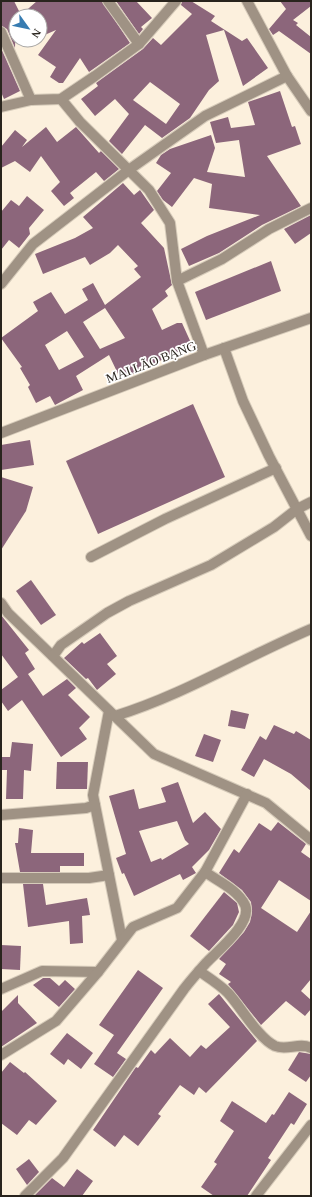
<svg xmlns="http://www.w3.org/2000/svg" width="312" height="1197" font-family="'Times New Roman',serif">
  <rect width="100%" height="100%" fill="#fcf0dd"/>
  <g fill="#8c667b" fill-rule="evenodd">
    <path d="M1,1H14L21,15L37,1H102L130,43L89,72L80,58L63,83H59L50,77L56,67L38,55L56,30L40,37V16H16L15,48L7,29L1,26Z"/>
    <path d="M116,1H136L152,18L141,27L143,29L139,34Z"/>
    <path d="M182,1H191L215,16L211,21L242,41L247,38L268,68L243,86L224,30L206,35L219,81L209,90L190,118L162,138L145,125L122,154L109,141L129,114L115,99L95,116L81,99L98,86L96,83L143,49L153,38L161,45L192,14L181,5ZM150,82L180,104L166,124L133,100Z"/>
    <path d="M280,1H311V6L293,20L298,23L296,25L311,37V54L279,31L273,35L269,29L286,9Z"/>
    <path d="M1,48L20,91L4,99L1,92Z"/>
    <path d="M280,91L292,127L295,126L301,144L267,156L301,206L262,225L219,253L189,266L181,249L207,236L260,215L209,208L212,184L194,178L172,207L163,200L157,191L171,173L156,163L161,155L170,149L211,135L215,148L207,172L245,177L239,140L216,143L210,122L228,117L231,128L255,125L248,102Z"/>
    <path d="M46,127L57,142L76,127L99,153L101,151L119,169L104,181L96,172L70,193L74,198L64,206L51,191L60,182L41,156L30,172L15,161L1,168V147L15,130L27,140L22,147Z"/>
    <path d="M123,183L134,195L140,190L154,210L141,223L164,248L172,285L165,291L168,296L152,309L162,330L177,323H182L192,345L121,380L109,355L76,376L83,390L55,405L50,396L36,403L28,387L30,385L20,368L22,367L1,338L38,311L33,302L51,292L65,314L88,300L82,289L93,283L105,305L141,277L134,269L138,266L118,245L110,253L90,265L85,257L43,274L35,254L75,238L93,228L83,217ZM105,308L125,338L100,349L83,322ZM67,331L84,357L59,370L45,345Z"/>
    <path d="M27,196L44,210L29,228L30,234L19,248L9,240L1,250V212L11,200L19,206Z"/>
    <path d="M311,215V233L295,244L284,229Z"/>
    <path d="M271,261L281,291L206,320L195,292Z"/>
    <path d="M193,404L225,477L98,534L66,461Z"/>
    <path d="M30,440L34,465L1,470V445Z"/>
    <path d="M1,477L33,487L26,511L1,550Z"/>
    <path d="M31,580L56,615L41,625L16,591Z"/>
    <path d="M1,615L29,650L25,653L35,669L28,674L43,696L67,679L76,688L68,695L90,717L79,728L87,739L61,757L22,700L8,711L1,701V690L18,677L1,654Z"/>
    <path d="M100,633L117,656L107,664L116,674L97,690L88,678L86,679L64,658L82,642L84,644Z"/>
    <path d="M231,710L249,714L245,729L228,726Z"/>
    <path d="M274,725L294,734L296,731L311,740V791L291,774L264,759L254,777L241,770L260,736L266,740Z"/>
    <path d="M204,734L221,740L213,762L195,756Z"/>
    <path d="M12,742L33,744L31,771L24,770L23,799H6L7,770H1V757H10Z"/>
    <path d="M57,762H88L87,789H56Z"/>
    <path d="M178,782L193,823L205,812L221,829L209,850L192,867L196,873L183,880L180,874L134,896L124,873L122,874L116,858L126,854L109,796L134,789L139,809L166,802L161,788ZM177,821L185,840L189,844L162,860L161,858L151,862L139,831Z"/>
    <path d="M278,822L306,844L301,852L311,859V901L279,880L261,908L297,932L311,911V979L301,991L311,1000V1009L305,1016L286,1001L261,1025L228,984L231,982L219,974L226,964L219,959L244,932L250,922L252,912L251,902L242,890L219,873L234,849L239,853L259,823L271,831Z"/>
    <path d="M19,828L33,830L31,853H84V866H60V872H20L15,843H18Z"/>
    <path d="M23,884H43L46,905L87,898L90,915L82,916L83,943L70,944L69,921L28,927Z"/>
    <path d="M224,892L237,903L239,912L233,925L209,951L190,936Z"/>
    <path d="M1,945L21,946L20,970L1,969Z"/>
    <path d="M138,970L163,988L117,1053L126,1059L113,1077L94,1064L114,1035L99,1025Z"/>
    <path d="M43,978H50L59,986L65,980L75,989L59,1007L33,985Z"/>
    <path d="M219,994L257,1041L206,1093L199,1087L194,1095L180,1085L158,1114L161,1116L138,1146L124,1135L115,1147L93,1130L136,1067L138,1068L151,1050L155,1054L170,1038L190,1057L201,1045L206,1049L230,1027L208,1004Z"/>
    <path d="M18,995V1003L37,1023L1,1047V1012Z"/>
    <path d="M67,1033L93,1053L81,1069L68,1059L64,1065L50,1054Z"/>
    <path d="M299,1052L311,1054V1075L306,1082L288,1070Z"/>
    <path d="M10,1062L24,1073L25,1072L57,1101L36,1125L29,1120L17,1135L1,1123V1073Z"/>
    <path d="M289,1092L307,1104L294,1125L291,1123L268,1158L271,1160L247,1196H214L201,1187L217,1164L214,1162L234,1131L220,1121L232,1101L266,1123L272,1114L274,1115Z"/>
    <path d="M29,1159L39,1172L27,1185L16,1169Z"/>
    <path d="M77,1169L93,1181L82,1196L35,1195L52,1178L64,1187Z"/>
  </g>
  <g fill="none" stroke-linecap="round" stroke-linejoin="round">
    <defs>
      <g id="minor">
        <path d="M108,1L139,44"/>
        <path d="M1,32L31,100"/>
        <path d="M61,99L80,122L149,190L170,223L177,281L204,355"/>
        <path d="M1,107L31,100L61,99L95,76L139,44L176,1"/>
        <path d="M177,281L222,259L269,229L311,208"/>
        <path d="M1,284L33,244L130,169L205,116L287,76"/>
        <path d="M224,348L243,401L269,456L311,536"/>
        <path d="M91,557L165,519L276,468"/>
        <path d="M1,603L8,613L154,754L266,803L311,840"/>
        <path d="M53,656L61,645L107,613L129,601L211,565L274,527L297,509L311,502"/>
        <path d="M109,711L93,795L122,940"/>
        <path d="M115,716C183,695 245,657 311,629"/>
        <path d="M1,815L86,808L95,805"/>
        <path d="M1,878H89L109,875"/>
        <path d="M199,971C209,978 219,984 228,993C241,1007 258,1038 275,1046C287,1051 299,1042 311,1048"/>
        <path d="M1,989L42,971L98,972"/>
        <path d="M1,1055L56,1021L98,972L133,927L177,908L205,872L247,794"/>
        <path d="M25,1196L63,1158L184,989C191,980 198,972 206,963C216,952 253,923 245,905C238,890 218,881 205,872"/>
        <path d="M256,1196L311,1125"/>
      </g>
      <g id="tertiary">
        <path d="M247,1L287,76L311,111"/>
        <path d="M1,433L204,355L311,318"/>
      </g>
    </defs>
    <use href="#minor" stroke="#d6cbba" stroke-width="12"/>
    <use href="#tertiary" stroke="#d6cbba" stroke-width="12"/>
    <use href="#minor" stroke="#9f9284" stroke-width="10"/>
    <use href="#tertiary" stroke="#9f9284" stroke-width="10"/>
  </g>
  <g text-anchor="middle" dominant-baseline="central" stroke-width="3.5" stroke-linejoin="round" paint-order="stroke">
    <g font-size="13" fill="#29241d" stroke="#fff">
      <text transform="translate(151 362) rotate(-21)">MAI LÃO BẠNG</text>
    </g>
  </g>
  <rect width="312" height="1197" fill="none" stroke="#29241d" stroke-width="4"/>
  <g transform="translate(28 28) rotate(123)"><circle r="19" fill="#ffffff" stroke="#a9a7a5"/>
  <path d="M0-3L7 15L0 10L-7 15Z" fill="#377cb1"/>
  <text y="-6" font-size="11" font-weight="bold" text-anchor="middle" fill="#29241d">N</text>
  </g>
</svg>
